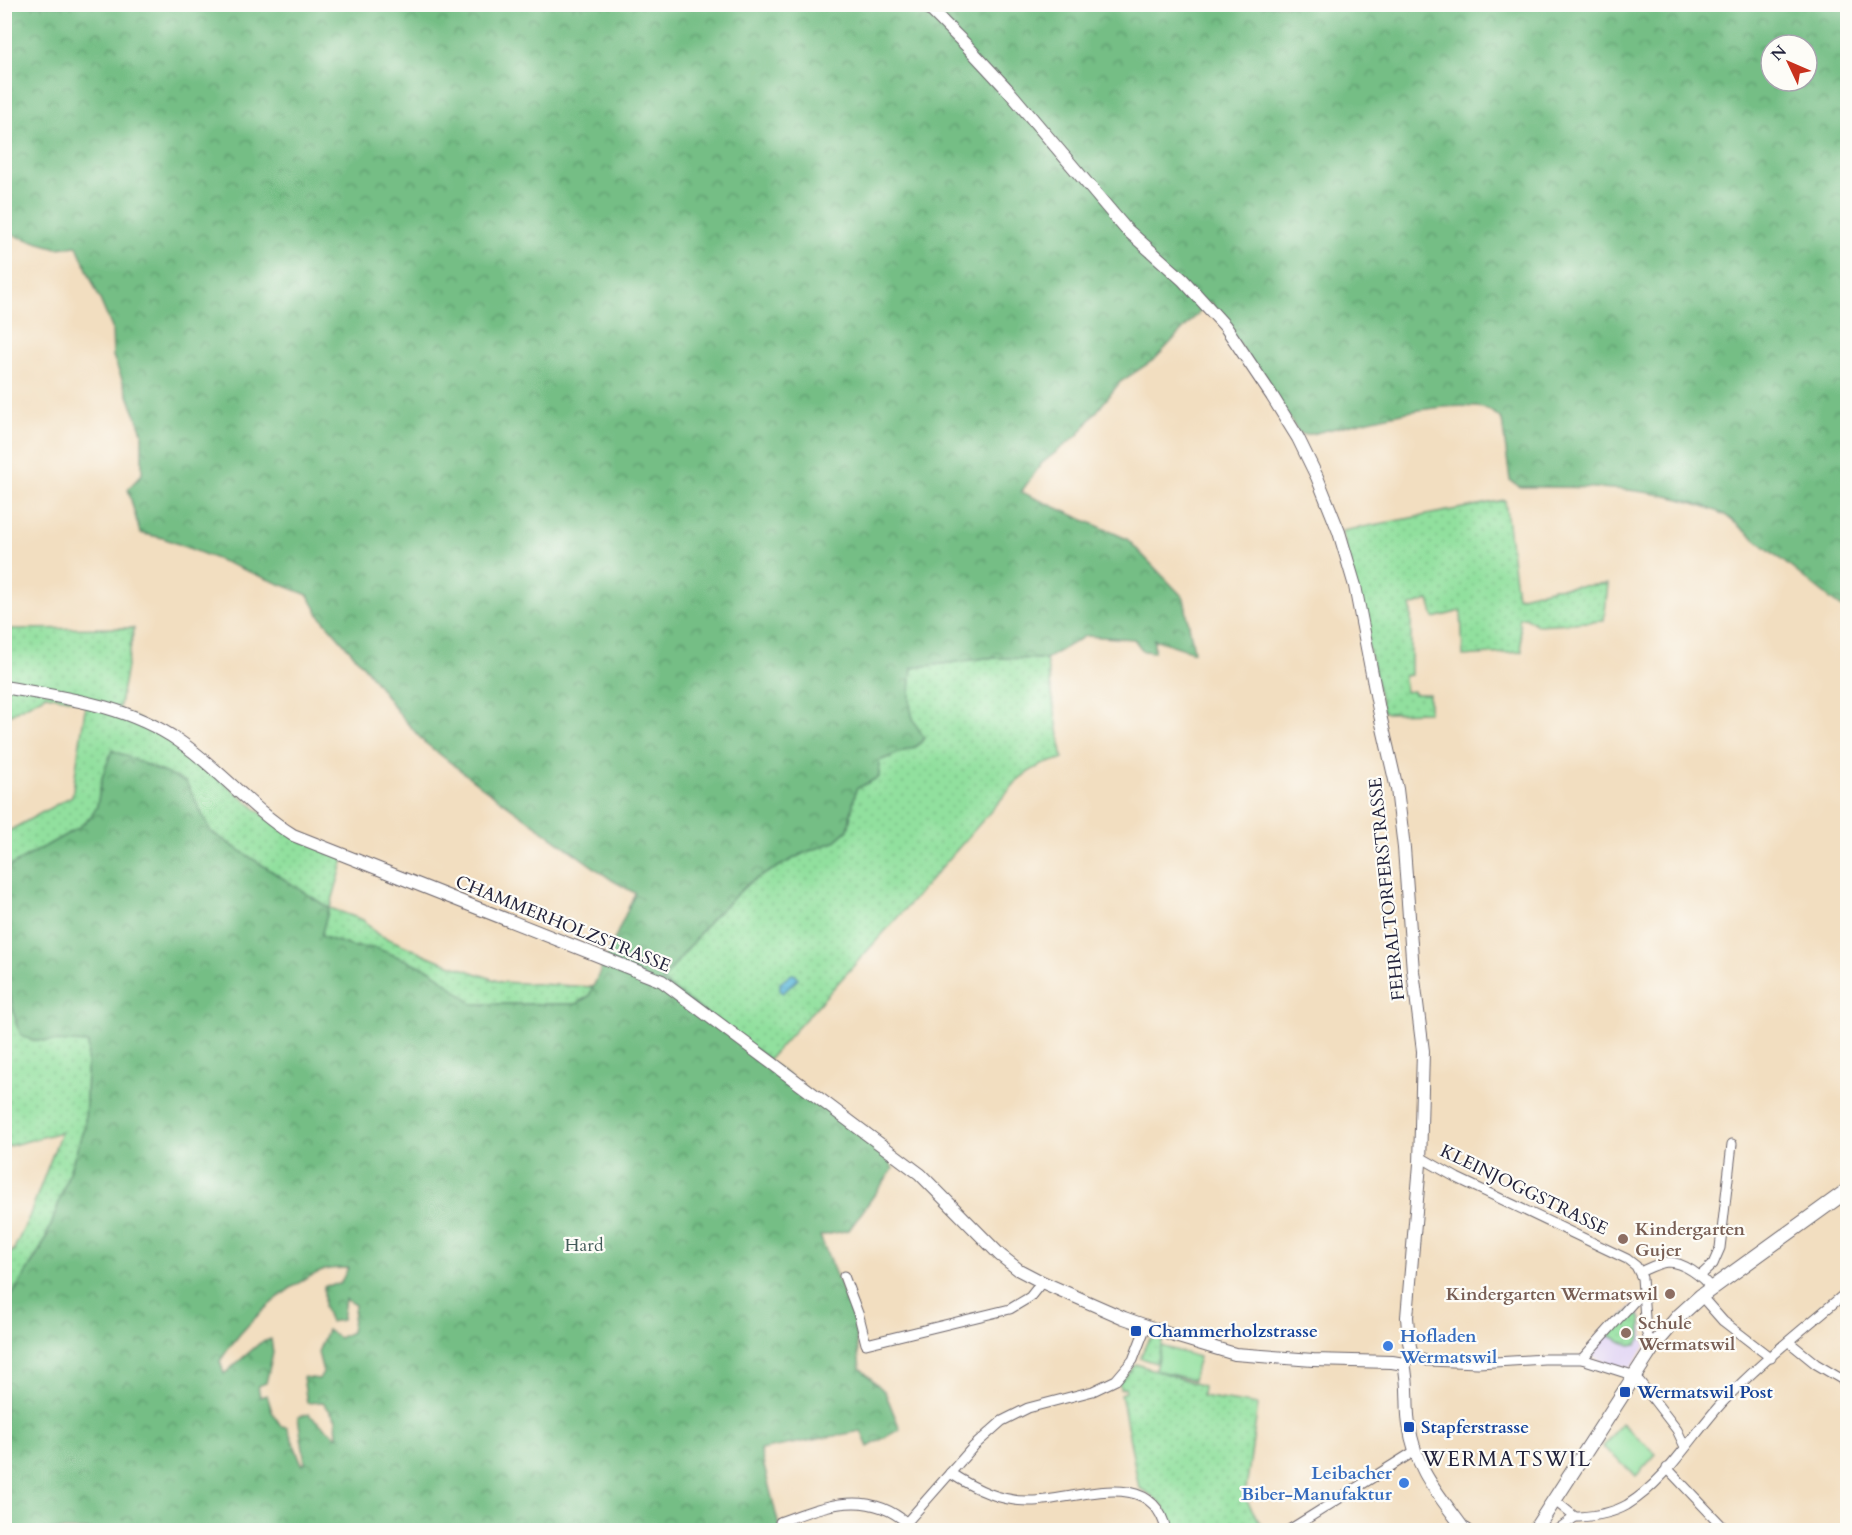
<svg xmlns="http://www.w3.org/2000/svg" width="1852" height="1535" font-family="Cardo,serif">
  <defs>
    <pattern id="grass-dots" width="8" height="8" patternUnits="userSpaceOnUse" patternTransform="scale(1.5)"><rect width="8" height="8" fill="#91e09e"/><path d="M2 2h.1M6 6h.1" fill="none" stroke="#7dc089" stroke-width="1.8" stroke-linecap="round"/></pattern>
    <pattern id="forest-crowns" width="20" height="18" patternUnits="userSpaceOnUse" patternTransform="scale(1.5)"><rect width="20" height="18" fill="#74be85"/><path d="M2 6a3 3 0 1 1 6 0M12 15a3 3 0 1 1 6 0" fill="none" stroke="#5f9a6e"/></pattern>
    <pattern id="water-waves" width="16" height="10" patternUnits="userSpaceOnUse" patternTransform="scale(1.5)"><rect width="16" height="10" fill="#5ebbdc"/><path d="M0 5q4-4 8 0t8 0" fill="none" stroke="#51a0be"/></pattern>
  </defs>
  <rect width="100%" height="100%" fill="#fdfcf7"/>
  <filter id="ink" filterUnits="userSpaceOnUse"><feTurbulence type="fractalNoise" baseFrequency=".0167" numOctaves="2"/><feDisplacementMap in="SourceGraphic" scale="12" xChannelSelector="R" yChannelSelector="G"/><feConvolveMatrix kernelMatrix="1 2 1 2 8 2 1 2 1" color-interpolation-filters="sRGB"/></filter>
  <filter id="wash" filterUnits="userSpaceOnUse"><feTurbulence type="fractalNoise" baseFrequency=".008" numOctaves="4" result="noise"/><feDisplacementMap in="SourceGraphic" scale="24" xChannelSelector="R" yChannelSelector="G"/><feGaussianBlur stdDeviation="1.35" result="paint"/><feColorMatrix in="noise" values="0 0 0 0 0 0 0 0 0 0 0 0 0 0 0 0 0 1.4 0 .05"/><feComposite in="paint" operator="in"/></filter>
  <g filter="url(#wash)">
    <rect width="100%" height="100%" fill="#f2dec0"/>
    <path fill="#e1d4f4" d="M1632,1305L1638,1310L1642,1319L1645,1347L1631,1368L1608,1364L1592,1356L1591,1354Z"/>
    <g fill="url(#grass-dots)" stroke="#5a816c" stroke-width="1.5">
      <path d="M1505,500L1517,597L1554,588L1608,584L1604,621L1537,625L1525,617L1519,618L1522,652L1463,656L1461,611L1434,618L1429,600L1411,606V675L1404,676L1405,692L1413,691L1414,694H1429V712L1387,713L1383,711L1342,531Z"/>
      <path d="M134,628L119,710L159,729L266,817L345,856L330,908L363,920L377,934L438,960L501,982L593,987L589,996L576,1004H472L431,970L362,947H354L320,936L329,908L211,832L186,782L113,751L102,778L97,806L91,817L78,828L5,869V833L72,796L86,702L46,695L5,717V629Z"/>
      <path d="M986,658L1046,659L1063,759C1044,763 1032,768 1018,780L906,908L769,1059L662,981L711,919L750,882L804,853L834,842L848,830L855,789L879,777V761L917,746L925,738L915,727L909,708L911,668Z"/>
      <path d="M4,972L17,1026L31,1040L88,1042L85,1125L52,1223L41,1248L5,1308V1256L13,1251L29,1217L61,1132L5,1147Z"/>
      <path d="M1632,1308L1635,1309L1641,1320V1338L1636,1345L1630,1346L1608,1335Z"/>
      <path d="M1154,1337L1163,1340L1156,1363L1140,1358L1148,1340Z"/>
      <path d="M1136,1364L1203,1386L1202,1396L1258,1405L1245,1497L1264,1530H1174C1169,1510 1158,1497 1139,1488L1121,1394L1126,1392L1125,1388L1120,1389L1119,1383Z"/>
    </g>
    <path fill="url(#forest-crowns)" stroke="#4b7060" stroke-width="1.5" fill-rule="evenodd" d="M5,5H1847V612L1725,515C1660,485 1590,487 1520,487L1510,480L1502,420C1497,415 1490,409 1483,408C1439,399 1351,425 1306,435L1299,433L1210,301L1155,359L1120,382L1078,435L1042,463L1021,492L1127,539L1184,598L1194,652L1154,639V652L1143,651L1134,639L1085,636L1046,659L986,658L912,668C910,696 905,715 925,738L917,746L879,761V777L856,789L848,830L834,842L804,853L750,882L711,919L662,981L883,1147L893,1169L849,1230L820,1236L854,1320L860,1368L885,1392L900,1429L868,1447L861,1431L760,1450L780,1530H5L4,1308L41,1249L52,1223L85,1125L88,1043L31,1040L21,1035L17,1026L5,972V869L78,828L91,817L97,806L102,778L112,750L186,782L211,832L329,908L321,936L354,947L376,948L431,970L473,1004H576L589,996L635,893L612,880L482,787L424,742L400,715L367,670L320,616L308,595L163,538L140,533L128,489L142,474V432L113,356L112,328L77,246L57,248L5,233ZM1771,45H1807V81H1771ZM348,1268L340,1284L324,1286V1306L330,1322L342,1320L345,1299L355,1305L351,1332L339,1338L327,1330L318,1352L323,1372L319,1379L303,1377L307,1403L323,1402L336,1419L337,1437L308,1414L298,1417L305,1463L302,1464L287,1427L281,1426L272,1412L267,1395L260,1397L258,1386L266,1383L273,1353L271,1339L260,1343L224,1374L220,1361C242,1326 286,1284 325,1270C332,1268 341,1268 348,1268Z"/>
    <g fill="#91e09e" stroke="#5a816c" stroke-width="1.5">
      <path d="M1161,1346L1199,1357L1193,1380L1155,1370Z"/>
      <path d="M1621,1423L1656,1454L1636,1476L1603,1447Z"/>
    </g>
    <path fill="url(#water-waves)" stroke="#406e8c" stroke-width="1.5" d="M792,974L796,975L798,979L783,993L780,990V983Z"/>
  </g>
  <g filter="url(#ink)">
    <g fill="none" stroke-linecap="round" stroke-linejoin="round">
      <defs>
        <g id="minor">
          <path d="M1420,1157L1457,1178L1627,1259L1636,1266L1642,1278L1646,1331L1648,1337L1655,1344"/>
          <path d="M1640,1272C1649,1268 1658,1263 1667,1262C1683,1262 1703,1276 1711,1289"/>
          <path d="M844,1276L859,1316L866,1344L1010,1309L1030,1297L1042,1282"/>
          <path d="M1700,1276L1713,1264L1720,1248L1732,1144"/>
          <path d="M1701,1296L1723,1321L1771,1358"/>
          <path d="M1789,1342L1816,1364L1848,1383"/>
          <path d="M1412,1355L1428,1361L1478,1363L1544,1359H1582L1629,1374L1640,1382L1677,1430L1685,1447"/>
          <path d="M1582,1359L1637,1298L1643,1294"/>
          <path d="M1667,1468L1726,1530"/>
          <path d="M950,1473C975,1489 1001,1502 1031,1501C1075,1501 1152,1465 1166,1530"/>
          <path d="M1554,1500L1575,1517H1579C1595,1516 1613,1513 1627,1505C1666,1481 1691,1437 1721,1404C1759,1363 1805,1328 1848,1291"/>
          <path d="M780,1522C823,1506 867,1488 907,1523"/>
          <path d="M900,1530L974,1446L1002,1421L1028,1408L1093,1391L1116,1380L1133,1360L1146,1326"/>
          <path d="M1289,1530L1415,1451"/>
          <path d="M1557,1530L1575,1517"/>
        </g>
        <g id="tertiary">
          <path d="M925,4L967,46L1007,89L1125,228L1183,280L1225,326L1272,396L1298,438L1317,477L1339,532L1355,586L1380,715L1397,789L1404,848L1413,971L1423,1051L1420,1164L1407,1317L1409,1342L1412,1355L1404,1364"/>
          <path d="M4,687C66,698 127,705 179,741C220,769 251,809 293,835L662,981L920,1174L1000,1255L1019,1270L1042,1282L1124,1318L1175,1336L1235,1354L1313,1360L1392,1362L1404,1364"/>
          <path d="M1404,1364C1409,1384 1406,1405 1409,1425C1416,1471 1438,1493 1463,1528L1467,1530"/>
        </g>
        <path id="secondary" d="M1535,1530L1655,1344L1679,1316L1701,1296L1848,1190"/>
      </defs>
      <use href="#minor" stroke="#6b646a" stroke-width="11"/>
      <use href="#tertiary" stroke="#6b646a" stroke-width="14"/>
      <use href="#secondary" stroke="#6b646a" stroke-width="16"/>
      <use href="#minor" stroke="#fff" stroke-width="9"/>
      <use href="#tertiary" stroke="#fff" stroke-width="12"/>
      <use href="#secondary" stroke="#fff" stroke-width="14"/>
    </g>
  </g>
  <g fill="#8d6e63" stroke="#fdfcf7" stroke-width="2">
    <circle cx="1623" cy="1239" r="6"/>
    <circle cx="1670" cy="1294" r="6"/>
    <circle cx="1626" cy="1333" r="6"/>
  </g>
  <g fill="#1a4fb4" stroke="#fdfcf7" stroke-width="2">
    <rect x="1130" y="1325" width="12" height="12" rx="3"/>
    <rect x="1619" y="1386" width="12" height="12" rx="3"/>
    <rect x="1403" y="1421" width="12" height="12" rx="3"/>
  </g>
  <g fill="#3f7fe0" stroke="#fdfcf7" stroke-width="2">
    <circle cx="1388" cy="1346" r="6"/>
    <circle cx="1404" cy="1483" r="6"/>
  </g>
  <g text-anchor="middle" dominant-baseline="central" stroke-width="4.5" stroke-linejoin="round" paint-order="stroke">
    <g font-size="18" fill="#22223b" stroke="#fdfcf7">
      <text transform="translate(1387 889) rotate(-96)">FEHRALTORFERSTRASSE</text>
      <text transform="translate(563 924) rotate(22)">CHAMMERHOLZSTRASSE</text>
      <text transform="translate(1524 1190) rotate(26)">KLEINJOGGSTRASSE</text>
    </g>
    <g font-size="18" font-weight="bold" fill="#785e54" stroke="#fdfcf7" text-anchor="start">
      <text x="1635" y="1229">Kindergarten<tspan x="1635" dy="21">Gujer</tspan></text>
      <text x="1658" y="1294" text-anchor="end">Kindergarten Wermatswil</text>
      <text x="1638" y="1323">Schule<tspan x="1638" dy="21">Wermatswil</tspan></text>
    </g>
    <g font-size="18" fill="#435b59" stroke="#fdfcf7">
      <text x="584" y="1245">Hard</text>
    </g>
    <g font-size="18" font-weight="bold" fill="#164399" stroke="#fdfcf7" text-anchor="start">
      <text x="1148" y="1331">Chammerholzstrasse</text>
      <text x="1637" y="1392">Wermatswil Post</text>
      <text x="1421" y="1427">Stapferstrasse</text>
    </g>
    <g font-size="18" font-weight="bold" fill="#366cbe" stroke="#fdfcf7" text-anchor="start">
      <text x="1400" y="1336">Hofladen<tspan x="1400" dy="21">Wermatswil</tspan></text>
      <text x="1392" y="1473" text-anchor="end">Leibacher<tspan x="1392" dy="21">Biber-Manufaktur</tspan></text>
    </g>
    <g font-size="21" letter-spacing="1.5" fill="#22223b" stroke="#fdfcf7">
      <text x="1507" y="1459">WERMATSWIL</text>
    </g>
  </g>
  <rect width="1852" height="1535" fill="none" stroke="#fdfcf7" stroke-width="24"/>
  <g transform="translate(1789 63) rotate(314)"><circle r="28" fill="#fdfcf7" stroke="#a5a5ac" stroke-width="1.5"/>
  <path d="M0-4.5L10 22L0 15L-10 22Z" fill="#c8321e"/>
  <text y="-9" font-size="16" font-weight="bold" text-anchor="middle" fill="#22223b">N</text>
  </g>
</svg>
